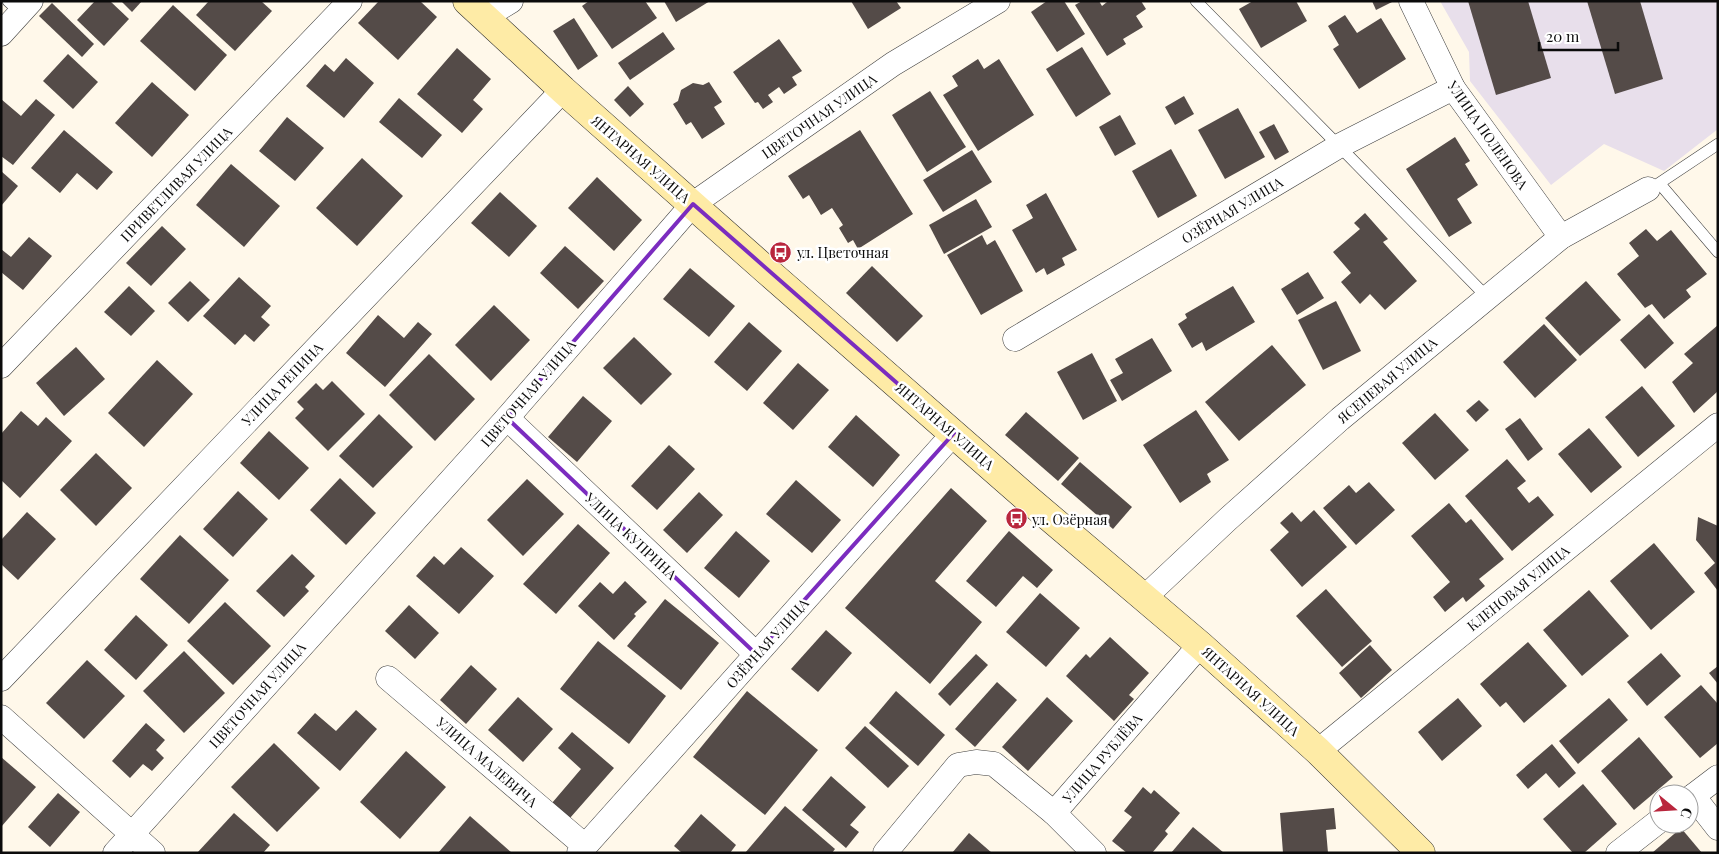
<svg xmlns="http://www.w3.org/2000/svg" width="1719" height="854" font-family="'Playfair Display',serif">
  <rect width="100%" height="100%" fill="#fff8ea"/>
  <path fill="#e8dfeb" d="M1440,1H1718V129L1664,171L1604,144L1551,185L1470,81L1469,52Z"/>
  <g fill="#544b48">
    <path d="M95,1H110L129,19L104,46L77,20Z"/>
    <path d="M121,1H142L132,12Z"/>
    <path d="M209,1H261L272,11L235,51L196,15Z"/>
    <path d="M379,1H420L437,17L398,60L358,23Z"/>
    <path d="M589,1H645L657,18L612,49L582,6Z"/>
    <path d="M664,1H710L676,22Z"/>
    <path d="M851,1H896L901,8L868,29Z"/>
    <path d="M1047,1H1064L1085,34L1057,52L1031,12Z"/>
    <path d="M1082,1H1099L1102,6L1107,2L1106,1H1141L1146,9L1136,16L1143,27L1123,39L1126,44L1107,56L1075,5Z"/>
    <path d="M1253,1H1296L1307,21L1261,48L1239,9Z"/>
    <path d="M1372,1H1394L1376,10Z"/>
    <path d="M1468,1H1528L1551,78L1496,95Z"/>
    <path d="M1587,1H1640L1663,79L1615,94Z"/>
    <path d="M52,3L94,44L82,57L39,16Z"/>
    <path d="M173,5L227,55L195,91L140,41Z"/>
    <path d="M1345,15L1357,33L1381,18L1406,59L1359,89L1333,49L1339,45L1328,26Z"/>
    <path d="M574,18L598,56L578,70L553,31Z"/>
    <path d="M663,32L675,49L630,80L618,63Z"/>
    <path d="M779,39L802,71L792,77L797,85L784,94L779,87L768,95L773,102L763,109L758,102L755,103L733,72Z"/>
    <path d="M1082,47L1111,94L1076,117L1046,69Z"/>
    <path d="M457,48L491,79L473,100L483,109L462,133L417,94Z"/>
    <path d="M68,54L98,82L73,109L43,81Z"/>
    <path d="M346,58L374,83L344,118L306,86L325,64L334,72Z"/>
    <path d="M978,59L984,69L999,59L1034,115L978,151L943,95L958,86L952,76Z"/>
    <path d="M152,82L189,115L152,157L115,123Z"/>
    <path d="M709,82L722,102L714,107L725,124L702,139L691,122L686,125L673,104L678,101L681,90L693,83L703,85Z"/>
    <path d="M628,86L644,104L630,117L614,100Z"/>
    <path d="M930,91L966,147L927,172L892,115Z"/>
    <path d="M1184,96L1194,114L1175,125L1165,107Z"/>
    <path d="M399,98L442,135L422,158L379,122Z"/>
    <path d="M1,99L21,116L36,99L55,115L13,165L1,156Z"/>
    <path d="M1238,108L1265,157L1225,179L1198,130Z"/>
    <path d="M1120,115L1136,144L1115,156L1099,127Z"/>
    <path d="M287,117L324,148L295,181L259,151Z"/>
    <path d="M1274,124L1289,152L1275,160L1259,132Z"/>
    <path d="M64,130L113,172L97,190L77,173L60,193L31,168Z"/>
    <path d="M860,130L913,214L858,249L853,240L848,243L839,228L843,225L832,208L821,215L809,195L803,199L788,176Z"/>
    <path d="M1455,137L1470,161L1465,164L1478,185L1457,199L1472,223L1449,237L1406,169Z"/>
    <path d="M1171,149L1197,196L1158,218L1132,171Z"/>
    <path d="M972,150L992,182L943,212L923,180Z"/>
    <path d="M362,158L403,196L357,246L316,208Z"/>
    <path d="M231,164L280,206L244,247L196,205Z"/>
    <path d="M1,171L18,186L1,206Z"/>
    <path d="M597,177L642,220L614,251L568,208Z"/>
    <path d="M500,192L537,226L509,257L471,223Z"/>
    <path d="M1046,193L1077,250L1062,258L1065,265L1047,275L1044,268L1036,273L1012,230L1033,218L1026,205Z"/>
    <path d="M976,199L992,227L944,254L929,225Z"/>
    <path d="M1365,213L1388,239L1383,242L1417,281L1385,310L1370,294L1360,304L1341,282L1351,273L1333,252L1360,229L1354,223Z"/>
    <path d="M162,226L186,249L151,286L126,263Z"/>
    <path d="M1646,229L1657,241L1671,230L1707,274L1686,290L1691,297L1664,319L1652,304L1645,308L1617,274L1639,256L1629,243Z"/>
    <path d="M982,235L987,245L995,240L1023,291L981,315L947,255Z"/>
    <path d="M29,237L52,256L23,290L1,272V249L11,257Z"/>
    <path d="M565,246L604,281L578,309L540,273Z"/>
    <path d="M872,266L923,316L897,342L846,293Z"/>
    <path d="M690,268L735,306L709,337L663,299Z"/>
    <path d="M1308,272L1324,298L1297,315L1281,289Z"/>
    <path d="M239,277L271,306L261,317L270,325L254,342L245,334L235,345L203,316Z"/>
    <path d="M190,281L210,300L188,322L168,303Z"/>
    <path d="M1586,281L1621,320L1580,356L1545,318Z"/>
    <path d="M129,286L155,311L131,336L104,312Z"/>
    <path d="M1233,286L1255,322L1206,351L1202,342L1192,348L1178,324L1187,318L1185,314Z"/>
    <path d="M1336,301L1361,351L1323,370L1298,320Z"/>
    <path d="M494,305L530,340L491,381L455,345Z"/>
    <path d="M1649,314L1674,343L1645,369L1620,340Z"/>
    <path d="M378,315L404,338L418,322L432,334L385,387L346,353Z"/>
    <path d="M749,322L782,351L747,391L714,362Z"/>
    <path d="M1544,324L1577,360L1535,398L1503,362Z"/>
    <path d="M1718,325V391L1694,413L1672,382L1693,363L1684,354Z"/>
    <path d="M634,337L672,374L641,405L603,368Z"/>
    <path d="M1152,338L1172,371L1122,401L1110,380L1123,373L1115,359Z"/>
    <path d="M1272,345L1306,385L1239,441L1205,402Z"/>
    <path d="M76,347L105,379L64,416L36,383Z"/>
    <path d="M1092,353L1117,401L1083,420L1057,372Z"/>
    <path d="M429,354L475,399L435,441L389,395Z"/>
    <path d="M157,360L193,394L144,447L108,413Z"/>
    <path d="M798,363L829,390L793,430L763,403Z"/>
    <path d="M332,381L365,414L328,451L295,418L304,409L297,402L316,383L323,390Z"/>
    <path d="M1642,386L1675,426L1638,457L1605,417Z"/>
    <path d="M583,396L612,421L577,462L548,437Z"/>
    <path d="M1479,400L1489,410L1476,422L1466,411Z"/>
    <path d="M1196,410L1229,460L1207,474L1211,482L1180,503L1143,445Z"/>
    <path d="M21,411L38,426L46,417L72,441L20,498L1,480V434Z"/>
    <path d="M1026,412L1079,458L1058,481L1005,435Z"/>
    <path d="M1435,413L1469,450L1435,480L1402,443Z"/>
    <path d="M379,414L413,447L373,488L339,456Z"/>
    <path d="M856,415L900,455L873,487L828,447Z"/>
    <path d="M1520,418L1543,449L1528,461L1505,429Z"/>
    <path d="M1589,428L1622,467L1591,493L1558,454Z"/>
    <path d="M269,431L309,468L279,500L240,463Z"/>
    <path d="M669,445L695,469L657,510L631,486Z"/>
    <path d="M96,453L132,488L96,526L60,490Z"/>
    <path d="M1507,459L1526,481L1517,488L1529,503L1538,496L1554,515L1512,551L1465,496Z"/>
    <path d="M1080,462L1132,507L1113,529L1061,484Z"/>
    <path d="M340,478L376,513L346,545L310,510Z"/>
    <path d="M527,479L564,514L523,556L487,520Z"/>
    <path d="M796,480L841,520L812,553L766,514Z"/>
    <path d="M1369,482L1395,510L1356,545L1323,508L1349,485L1356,493Z"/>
    <path d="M951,488L987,521L935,581L982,622L930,684L845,608Z"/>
    <path d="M238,491L268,519L233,557L203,529Z"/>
    <path d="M699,492L723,515L687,553L663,530Z"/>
    <path d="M1449,503L1466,523L1471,519L1504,559L1479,579L1485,586L1466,602L1463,597L1445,612L1433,597L1450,582L1411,536Z"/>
    <path d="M1314,510L1347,547L1302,587L1270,550L1289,532L1280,523L1292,512L1301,522Z"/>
    <path d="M27,512L56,539L18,580L1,564V540Z"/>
    <path d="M1698,517L1718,526V591L1704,573L1715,563L1696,540Z"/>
    <path d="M578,524L610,553L556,614L523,584Z"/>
    <path d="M736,531L770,561L739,598L704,568Z"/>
    <path d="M1009,531L1053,570L1037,588L1023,576L996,607L966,581Z"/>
    <path d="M180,535L229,580L189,624L140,579Z"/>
    <path d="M1654,543L1695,592L1651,630L1610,581Z"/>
    <path d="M461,547L494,576L459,614L416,576L434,556L444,565Z"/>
    <path d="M292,554L315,576L305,587L309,591L284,617L256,591Z"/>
    <path d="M625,581L647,602L634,614L636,616L614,640L578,606L600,582L613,594Z"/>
    <path d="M1326,589L1372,641L1342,667L1296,616Z"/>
    <path d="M1589,590L1629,636L1582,676L1543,630Z"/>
    <path d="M1040,593L1080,628L1046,667L1006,632Z"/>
    <path d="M665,599L719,643L681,690L627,646Z"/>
    <path d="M225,602L271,646L233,685L187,641Z"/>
    <path d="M409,605L439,633L415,659L385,631Z"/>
    <path d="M136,615L168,645L136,680L104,650Z"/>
    <path d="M826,630L852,653L818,692L791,669Z"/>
    <path d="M1110,637L1149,673L1129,695L1134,699L1114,721L1066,676L1086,654L1090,658Z"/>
    <path d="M598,641L666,696L629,744L560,689Z"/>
    <path d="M1528,642L1567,686L1524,723L1506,702L1500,707L1480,684Z"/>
    <path d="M1370,645L1392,670L1361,698L1339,673Z"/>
    <path d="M184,651L225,693L184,733L143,691Z"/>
    <path d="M1661,653L1681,676L1647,706L1627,682Z"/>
    <path d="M976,654L988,665L950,706L938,694Z"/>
    <path d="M87,660L125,696L84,739L46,703Z"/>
    <path d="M471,665L497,689L466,724L440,700Z"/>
    <path d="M1718,666V684L1709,673Z"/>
    <path d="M997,682L1017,700L975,747L955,729Z"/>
    <path d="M1701,685L1718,704V743L1700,758L1664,717Z"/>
    <path d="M747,691L818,750L765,815L693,757Z"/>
    <path d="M896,691L945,735L918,766L869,723Z"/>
    <path d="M518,697L553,729L523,762L488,730Z"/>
    <path d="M1047,697L1073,721L1028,771L1002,747Z"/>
    <path d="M1458,698L1482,726L1442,761L1418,732Z"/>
    <path d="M1609,698L1628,720L1578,764L1559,741Z"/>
    <path d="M356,710L377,729L340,771L297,733L315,713L336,731Z"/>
    <path d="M146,723L165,740L156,750L164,758L152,771L143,764L130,778L112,761Z"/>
    <path d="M865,726L909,766L888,788L845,748Z"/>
    <path d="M572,732L614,768L570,818L552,803L581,769L558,748Z"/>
    <path d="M1639,737L1673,777L1634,810L1601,771Z"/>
    <path d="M274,743L320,788L277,832L231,787Z"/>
    <path d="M1552,744L1576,773L1559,788L1546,773L1528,789L1516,775Z"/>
    <path d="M406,751L446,787L400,839L360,802Z"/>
    <path d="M1,757L36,787L1,827Z"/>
    <path d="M831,776L866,807L850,825L859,832L846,848L802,810Z"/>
    <path d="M1583,784L1617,824L1584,853H1573L1543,819Z"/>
    <path d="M1143,787L1151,794L1154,790L1180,813L1165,831L1168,834L1152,853H1127L1112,841L1132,817L1124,811Z"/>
    <path d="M58,793L80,812L50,847L28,827Z"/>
    <path d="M785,806L835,849L832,853H745Z"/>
    <path d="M1334,808L1336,829L1326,830L1328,853H1283L1280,813Z"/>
    <path d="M234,813L270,845L263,853H197Z"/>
    <path d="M701,814L736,845L730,853H682L674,846Z"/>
    <path d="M470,816L512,853H438Z"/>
    <path d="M1193,827L1224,853H1171Z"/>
    <path d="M1681,828L1702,853H1652Z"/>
    <path d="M969,833L992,853H952Z"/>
  </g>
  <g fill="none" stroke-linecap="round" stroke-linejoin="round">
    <defs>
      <g id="lane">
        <path d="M8,1L21,13"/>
        <path d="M1196,1L1339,146L1487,297"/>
        <path d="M1660,184L1718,252"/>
        <path d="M1655,186L1718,144"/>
      </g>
      <g id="street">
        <path d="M1411,1L1453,88L1561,237"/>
        <path d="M485,17L511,1"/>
        <path d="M1,34L31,1"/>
        <path d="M1015,339L1339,146L1453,88"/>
        <path d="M1,366L350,1"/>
        <path d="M507,418L756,654"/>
        <path d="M1145,597L1228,519L1340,419L1561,237L1648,189"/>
        <path d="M388,678L585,846"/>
        <path d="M1,679L563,90"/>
        <path d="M1,717L153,853"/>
        <path d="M1318,751L1718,425"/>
        <path d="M1693,796L1718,828"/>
        <path d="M1689,799L1718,777"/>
        <path d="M1054,813L1094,853"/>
        <path d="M115,853L507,418L693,204L893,64L998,1"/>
        <path d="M579,853L954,433"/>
        <path d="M885,853L958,765L976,762L994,764L1054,813L1200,645"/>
        <path d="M1618,853L1659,821"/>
      </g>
      <path id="secondary" d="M467,1L563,90L766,270L1029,500L1200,645L1318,751L1421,853"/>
    </defs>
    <use href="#lane" stroke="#3e3e3e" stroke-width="12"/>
    <use href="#street" stroke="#3e3e3e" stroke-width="25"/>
    <use href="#secondary" stroke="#2d2d2d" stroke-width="29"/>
    <use href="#lane" stroke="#fff" stroke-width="11"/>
    <use href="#street" stroke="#fff" stroke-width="24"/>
    <use href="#secondary" stroke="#feeba6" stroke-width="28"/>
  </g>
  <path fill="none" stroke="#7b2cbf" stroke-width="4" stroke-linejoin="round" d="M693,204L954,433L756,654L507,418Z"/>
  <defs>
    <symbol id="bus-disc" viewBox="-11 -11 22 22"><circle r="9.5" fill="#b9263d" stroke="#fff"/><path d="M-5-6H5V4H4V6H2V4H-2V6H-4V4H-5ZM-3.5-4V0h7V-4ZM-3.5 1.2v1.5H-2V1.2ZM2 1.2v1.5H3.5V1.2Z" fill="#fff"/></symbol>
  </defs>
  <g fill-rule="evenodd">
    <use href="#bus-disc" x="768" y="240" width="25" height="25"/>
    <use href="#bus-disc" x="1004" y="506" width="25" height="25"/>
  </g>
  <g text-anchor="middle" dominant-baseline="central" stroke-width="5" stroke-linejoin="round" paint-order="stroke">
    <g font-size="14" fill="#0b0b0b" stroke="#fff">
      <text transform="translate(819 116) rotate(-35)">ЦВЕТОЧНАЯ УЛИЦА</text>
      <text transform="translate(1488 135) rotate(55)">УЛИЦА ПОЛЕНОВА</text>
      <text transform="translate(641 159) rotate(41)">ЯНТАРНАЯ УЛИЦА</text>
      <text transform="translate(176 184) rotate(-46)">ПРИВЕТЛИВАЯ УЛИЦА</text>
      <text transform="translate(1232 210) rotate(-31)">ОЗЁРНАЯ УЛИЦА</text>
      <text transform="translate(1387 380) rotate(-40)">ЯСЕНЕВАЯ УЛИЦА</text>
      <text transform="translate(282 384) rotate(-46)">УЛИЦА РЕПИНА</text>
      <text transform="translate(528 393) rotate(-49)">ЦВЕТОЧНАЯ УЛИЦА</text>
      <text transform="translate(945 426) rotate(41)">ЯНТАРНАЯ УЛИЦА</text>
      <text transform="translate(631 536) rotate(43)">УЛИЦА КУПРИНА</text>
      <text transform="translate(1518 588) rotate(-39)">КЛЕНОВАЯ УЛИЦА</text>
      <text transform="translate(767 643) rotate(-48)">ОЗЁРНАЯ УЛИЦА</text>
      <text transform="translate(1251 691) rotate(42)">ЯНТАРНАЯ УЛИЦА</text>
      <text transform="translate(257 695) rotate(-48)">ЦВЕТОЧНАЯ УЛИЦА</text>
      <text transform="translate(1102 758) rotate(-49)">УЛИЦА РУБЛЁВА</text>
      <text transform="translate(487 762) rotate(41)">УЛИЦА МАЛЕВИЧА</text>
    </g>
    <g font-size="14" fill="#0b0b0b" stroke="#fff" text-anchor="start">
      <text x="797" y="252">ул. Цветочная</text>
      <text x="1032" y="519">ул. Озёрная</text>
    </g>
  </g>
  <rect width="1719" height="854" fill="none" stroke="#0b0b0b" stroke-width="5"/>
  <g transform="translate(1674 809) rotate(108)"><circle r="24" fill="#ffffff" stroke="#9d9d9d"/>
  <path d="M0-4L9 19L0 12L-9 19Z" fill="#b9263d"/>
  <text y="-8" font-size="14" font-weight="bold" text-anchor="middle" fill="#0b0b0b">С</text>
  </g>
  <path d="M1539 42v8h79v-8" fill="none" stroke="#0b0b0b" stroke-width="2.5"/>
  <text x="1546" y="42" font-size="15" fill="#0b0b0b" stroke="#ffffff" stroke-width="4" paint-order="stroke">20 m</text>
</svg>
